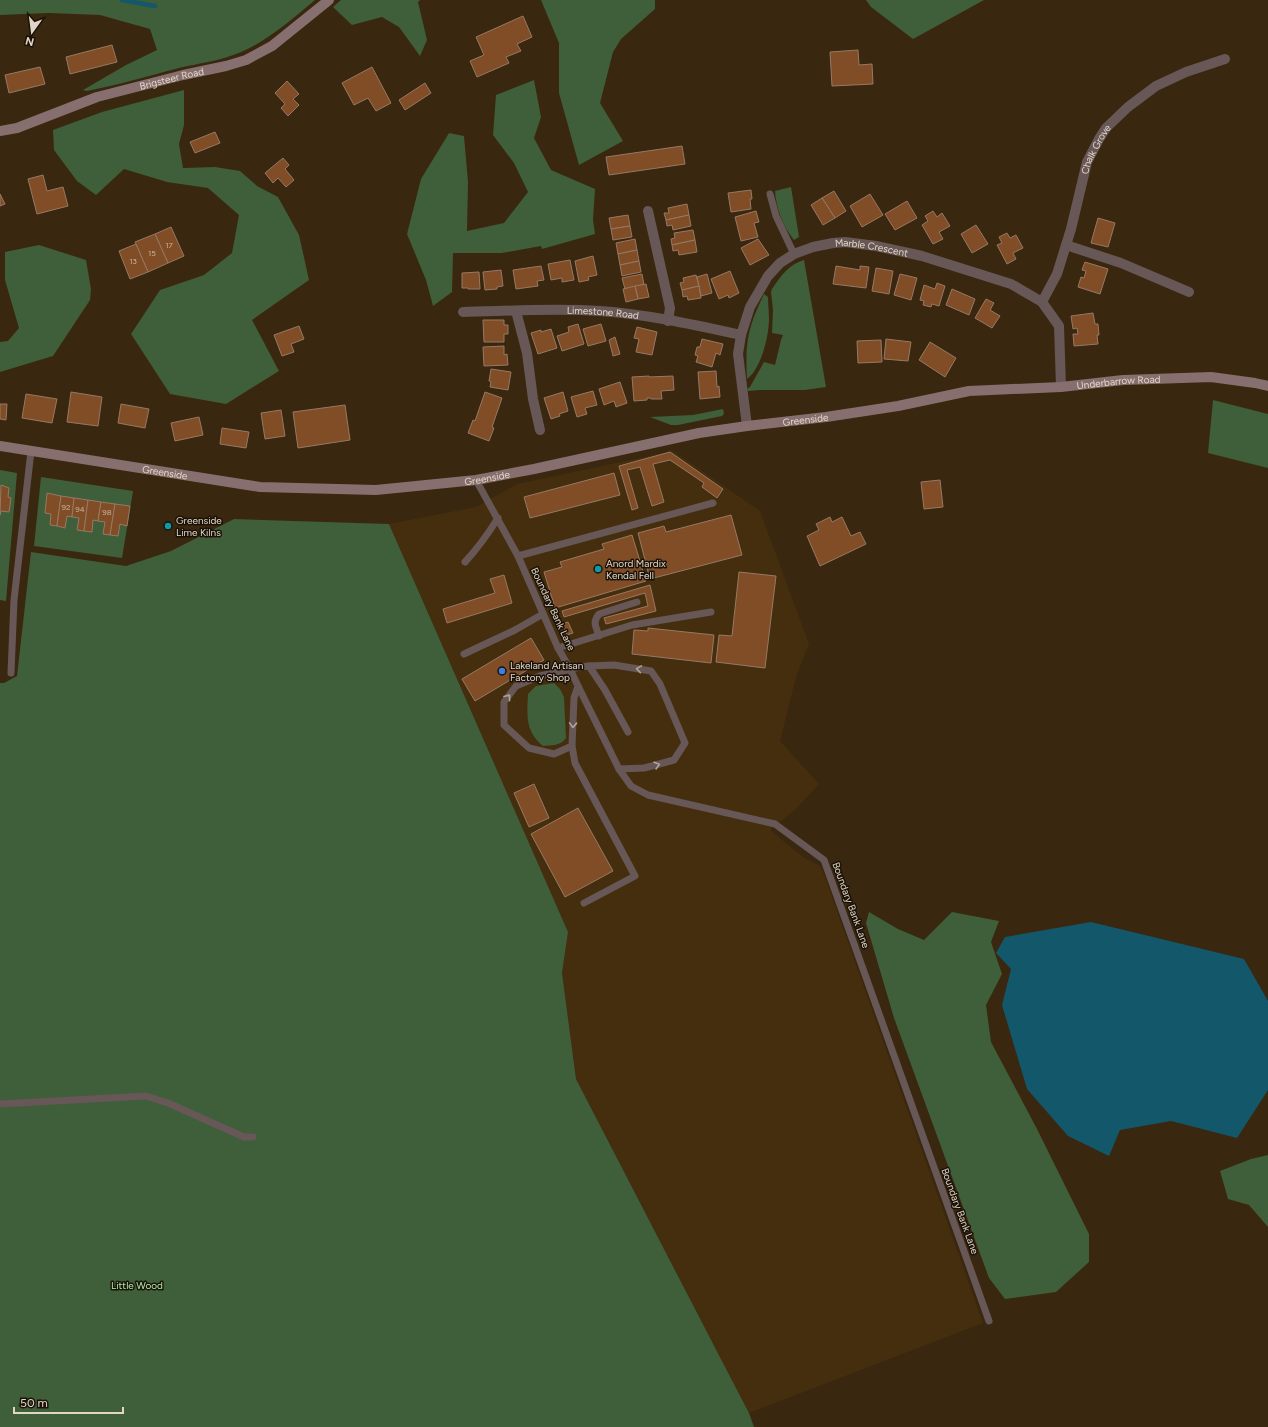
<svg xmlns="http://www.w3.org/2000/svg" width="1268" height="1427" font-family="Figtree,sans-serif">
  <rect width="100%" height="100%" fill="#3a270f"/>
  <path fill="#452e0e" d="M673,451L760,511L809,644L796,677L780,741L819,784L796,809L770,830L803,857L820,866L825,877L983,1323L749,1413L576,1079L562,973L568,932L389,524L476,507L517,484Z"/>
  <g fill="#3f5e3a">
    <path d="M0,0H315C292,19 269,40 241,52C221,61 200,63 179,68C148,76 118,85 87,91L83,90L126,65L157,50L150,29L100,15L49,13L0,15Z"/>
    <path d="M341,0H420L418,2L427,40L420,56L399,27L382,17L352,25L333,7Z"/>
    <path d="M541,0H655V9L621,39L613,52L600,103L623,141L579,165L559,93V43Z"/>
    <path d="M866,0H984L913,39L871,7Z"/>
    <path d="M534,80L541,117L534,138L551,170L595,189L593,220L595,234L542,249L541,246L502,253H453L452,292L433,306L426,280L407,234L421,179L449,133L464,136L468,182L467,231L504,223L528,192L514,163L493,135L496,95Z"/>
    <path d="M184,90V125L179,144L183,168L215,167L240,171L257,186L278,197L299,235L309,280L252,320L279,371L226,404L170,394L131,334L160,290L204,275L232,253L239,215L208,188L167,182L124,169L96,195L77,181L54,150L53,130L102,112Z"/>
    <path d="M791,187L799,237L794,240C783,227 776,208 775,191Z"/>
    <path d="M39,245L86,260L91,289L90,300L53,356L0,372V342L8,341L19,328L5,280V252Z"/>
    <path d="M804,260L826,387L805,390H760L748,391L747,389L750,387L764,362L775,365L781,340L783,335L772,333L773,310L771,292L772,289C780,277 789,264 804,260Z"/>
    <path d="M764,294L768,297C768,304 769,312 769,319C769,336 761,369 747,379C745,342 748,327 764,294Z"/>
    <path d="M1213,400L1268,414V468L1208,453Z"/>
    <path d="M723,409L724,414L722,416L678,425H671L650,417L693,415Z"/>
    <path d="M0,470L17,473L6,601L0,600Z"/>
    <path d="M41,477L133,491L122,558L34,546Z"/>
    <path d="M234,519L389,524L568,932L562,973L576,1079L723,1363L749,1413L754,1427H0V683H4L17,676L31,552L126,566L171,551Z"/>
    <path d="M554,683L560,689L564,697L566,738C561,746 551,745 543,746C525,731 527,715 528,694L536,686Z"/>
    <path d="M869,912L898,929L924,940L952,912L999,921L991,942L1002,974L986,1005L991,1042L1037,1129L1089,1234V1262L1056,1292L1005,1299L989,1278L894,1018L866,923Z"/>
    <path d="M1268,1155V1227L1249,1205L1228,1199L1220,1171L1251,1159Z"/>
  </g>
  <path fill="#13576a" d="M1091,922L1244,959L1268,1001V1090L1237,1138L1171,1121L1120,1130L1109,1156L1068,1136L1027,1089L1002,1005L1011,969L996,953L1005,937Z"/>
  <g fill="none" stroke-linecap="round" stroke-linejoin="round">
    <path stroke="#13576a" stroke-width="4.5" d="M122,0L155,6"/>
  </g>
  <g fill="#814d26" stroke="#967965">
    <path d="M523,16L532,37L517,44L521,51L506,57L509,63L477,77L470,61L484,55L476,37Z"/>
    <path d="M112,45L117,62L70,74L66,57Z"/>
    <path d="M858,50L859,65L872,64L873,84L832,86L830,52Z"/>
    <path d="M40,67L45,84L9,93L5,75Z"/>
    <path d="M372,67L391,103L376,111L368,98L354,105L342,83Z"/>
    <path d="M287,81L299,94L293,99L299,105L288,116L281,108L285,104L275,93Z"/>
    <path d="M425,83L431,93L405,110L399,100Z"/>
    <path d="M215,132L220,143L195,153L190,142Z"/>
    <path d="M682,146L685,164L609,175L606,157Z"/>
    <path d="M283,158L289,165L285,169L294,180L286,187L278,178L273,183L265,173Z"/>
    <path d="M43,175L47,191L63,187L68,206L37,214L28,179Z"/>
    <path d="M751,190L752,199H750L751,209L731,212L728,193Z"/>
    <path d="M834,191L846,211L835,218L822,198Z"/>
    <path d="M0,194L5,204L0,206Z"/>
    <path d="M870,194L883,215L862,227L850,206Z"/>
    <path d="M822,198L835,218L823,225L811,205Z"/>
    <path d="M907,201L917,218L895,230L885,214Z"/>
    <path d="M687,204L689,215L666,220L664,213H669L668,208Z"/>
    <path d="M756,211L759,222L754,223L758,237L741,241L735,217Z"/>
    <path d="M933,211L937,217L942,213L950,226L939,232L943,239L933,244L922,225L928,221L925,216Z"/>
    <path d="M628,215L630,226L611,229L609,218Z"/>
    <path d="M689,215L691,226L673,230L672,225L667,226L666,220Z"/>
    <path d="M1098,218L1115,223L1108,247L1091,243Z"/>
    <path d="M976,225L988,244L972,253L961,234Z"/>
    <path d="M630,226L632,237L613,240L611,229Z"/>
    <path d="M171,227L184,256L168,263L155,234Z"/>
    <path d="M693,230L695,240L672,245L671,239L675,238L674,233Z"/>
    <path d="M1007,233L1010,238L1016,235L1023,248L1013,253L1016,259L1007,264L997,245L1002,243L999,237Z"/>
    <path d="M155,234L168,263L148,272L135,242Z"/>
    <path d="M635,239L637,250L618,254L616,243Z"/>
    <path d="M758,239L769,255L750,265L741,248Z"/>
    <path d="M695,240L697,252L679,255L678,250L673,251L672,245Z"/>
    <path d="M136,244L148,272L130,279L119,251Z"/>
    <path d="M637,250L639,261L620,265L618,254Z"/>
    <path d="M593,256L597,275L588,277L589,280L579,282L575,261Z"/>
    <path d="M570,260L574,280L562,282V278L551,280L548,264Z"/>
    <path d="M639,261L641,272L622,276L620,265Z"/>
    <path d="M1085,262L1108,269L1100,294L1078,287L1081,277L1084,278L1086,271L1082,270Z"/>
    <path d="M541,266L544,280L537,281L538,286L516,289L513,270Z"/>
    <path d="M836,266L860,270V266L869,267L866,288L833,284Z"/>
    <path d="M876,268L893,271L889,294L872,291Z"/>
    <path d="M501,270L503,286L497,287V289L485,290L483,272Z"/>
    <path d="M730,271L739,293L729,298L728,295L719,299L711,279Z"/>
    <path d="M479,272L480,289H468V288H462V273Z"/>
    <path d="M642,274L644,285L625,289L622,278Z"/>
    <path d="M707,274L712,293L701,296L697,277Z"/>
    <path d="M900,274L917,278L911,300L894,295Z"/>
    <path d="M696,275L699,286L682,290L680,283L684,282L683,278Z"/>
    <path d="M937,283L945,286L939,306L932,304L931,307L923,305L924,301L920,300L924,285L935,289Z"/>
    <path d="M646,284L649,297L638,299L635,286Z"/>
    <path d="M635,286L638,299L626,302L623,289Z"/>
    <path d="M699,286L701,298L688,300L687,296L683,297L682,290Z"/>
    <path d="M952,289L975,299L969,315L946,305Z"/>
    <path d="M986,299L994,303L990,310L1000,316L992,328L975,318Z"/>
    <path d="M1093,313L1095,324H1098L1099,335H1097L1098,344L1074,346L1073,334H1078L1077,328L1073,329L1071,316Z"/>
    <path d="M483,320H504V325H508V334H504V342H484Z"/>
    <path d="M578,324L584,344L562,351L557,336L569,332L568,327Z"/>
    <path d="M601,324L606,341L588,346L583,329Z"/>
    <path d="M299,326L304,339L291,344L294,352L282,356L274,335Z"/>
    <path d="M637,327L657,332L652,355L636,352L639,339L634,338Z"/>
    <path d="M551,329L557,348L538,354L531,333L541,330V332Z"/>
    <path d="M615,337L620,354L613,356L609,340Z"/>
    <path d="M702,339L723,344L720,355L716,353L712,367L696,362L698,356L695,355L697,347H700Z"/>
    <path d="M886,339L911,342L908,361L884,359Z"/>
    <path d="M881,340L882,362L858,363L857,341Z"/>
    <path d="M930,342L956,358L945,377L919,360Z"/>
    <path d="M504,346V355L507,354L508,365L484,366L483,347Z"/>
    <path d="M491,369L511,372L508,390L490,387L491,382L489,381Z"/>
    <path d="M716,371L717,387L719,386L720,397L700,399L698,372Z"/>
    <path d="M649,376V377L673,376L674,390L661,391L662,399H651L650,398H647V400L634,401L632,377Z"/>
    <path d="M620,382L627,403L616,407L614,401L604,405L599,389Z"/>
    <path d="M593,391L597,405L585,408L587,414L577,417L571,397Z"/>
    <path d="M71,392L102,397L98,426L67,422Z"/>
    <path d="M485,392L502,398L492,427L494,428L489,441L468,433L473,420L475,421Z"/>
    <path d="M563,392L568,411L559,414L560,416L551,419L544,398Z"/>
    <path d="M26,394L57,399L52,423L22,418Z"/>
    <path d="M0,404H7L6,420L0,419Z"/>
    <path d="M121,404L149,409L145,428L118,423Z"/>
    <path d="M345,405L350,440L298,448L293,412Z"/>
    <path d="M281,410L285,436L265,439L261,413Z"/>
    <path d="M199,417L203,435L175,441L171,423Z"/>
    <path d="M222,428L249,432L246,448L220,444Z"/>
    <path d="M670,452L723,489L717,498L702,487L704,483L670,460L653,464L664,502L652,506L640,467L627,470L638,508L632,510L619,466Z"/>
    <path d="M614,473L620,495L530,518L524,497Z"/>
    <path d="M940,480L943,507L924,509L921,482Z"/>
    <path d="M1,485L9,488L8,497L11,498L9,512L1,511L0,515Z"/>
    <path d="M47,493L61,496L57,526L50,525L51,514L45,513Z"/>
    <path d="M61,496L74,498L72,517L67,516L65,528L57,526Z"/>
    <path d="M74,498L88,500L84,531L77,530L79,518L72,517Z"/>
    <path d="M88,500L101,502L98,521L93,520L92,532L84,531Z"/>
    <path d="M101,502L115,504L110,535L103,534L105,522L98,521Z"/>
    <path d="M115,504L130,506L127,526L120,524L118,536L110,535Z"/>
    <path d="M731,515L742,555L650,579L638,533L664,526L666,532Z"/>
    <path d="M830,517L832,522L842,517L851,536L860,532L866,544L820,566L807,536L819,530L816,524Z"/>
    <path d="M632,535L646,581L555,608L544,572L562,567L560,562L604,549L602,544Z"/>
    <path d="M739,572L776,576L765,668L716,662L719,635L732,636Z"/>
    <path d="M504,575L512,603L447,623L443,609L495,593L490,579Z"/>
    <path d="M650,585L656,611L606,624L604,618L648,606L645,593L564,617L562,611Z"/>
    <path d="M568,622L573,633L567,635L562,624Z"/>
    <path d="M648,628L714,635L711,663L632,654L634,630L648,631Z"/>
    <path d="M531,638L544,660L475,701L462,679Z"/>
    <path d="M534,784L549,818L529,827L514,793Z"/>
    <path d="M578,808L613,871L565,897L531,834Z"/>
  </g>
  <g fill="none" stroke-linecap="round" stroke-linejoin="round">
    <g stroke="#675757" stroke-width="7">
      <path d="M770,194L776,216L794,254"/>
      <path d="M476,480L518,556L558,648L570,669L578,686L619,769L631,786L648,795L775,824L824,860L989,1321"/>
      <path d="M518,556L713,503"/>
      <path d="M465,562C478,548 488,534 498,518"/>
      <path d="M599,636C596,626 592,623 599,614L637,602"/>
      <path d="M558,648L632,625L711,612"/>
      <path d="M464,654L515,630L543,614"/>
      <path d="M589,666L605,690L628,732"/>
      <path d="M11,673L14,600L31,451"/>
      <path d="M578,686L574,698L572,746L554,754L529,748L504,725V702L516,686L540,676L580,667L589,666L614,665L651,671L660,684L685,743L674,760L644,768L619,769"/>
      <path d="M572,746L575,763L635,876L584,903"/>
      <path d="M0,1104L146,1096L168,1103L244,1137H253"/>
    </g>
    <g stroke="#675757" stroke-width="10">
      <path d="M648,211L670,308L668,321"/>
      <path d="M1066,245L1121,263L1189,292"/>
      <path id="s1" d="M1042,302L1057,274L1071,229L1087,162L1099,139L1106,128L1128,107L1156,86L1186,72L1225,59"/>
      <path d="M516,311L527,353L533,399L540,430"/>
      <path id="s2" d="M463,312C508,311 554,308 600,311C646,314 695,325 741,335"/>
      <path id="s3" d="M747,426L738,354L741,335L750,307L768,276L780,263L794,254L813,247L833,243L845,242L876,246L922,256L1011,284L1042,302L1059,326L1061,387"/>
    </g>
    <g stroke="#886f6f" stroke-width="10">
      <path id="s4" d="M0,131L17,128L97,97L183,75L226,66L246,60L272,46L329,0"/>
      <path id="s5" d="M0,446L260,487L376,490L476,480L534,469L699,433L747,426L826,417L898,406L969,391L1061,387L1123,380L1211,377L1255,383L1268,386"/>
    </g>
  </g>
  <defs><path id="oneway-chevron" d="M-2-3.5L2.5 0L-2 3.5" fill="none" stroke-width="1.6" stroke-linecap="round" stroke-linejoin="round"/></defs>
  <g stroke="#b0a39a">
    <use href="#oneway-chevron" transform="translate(639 669) rotate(-171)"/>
    <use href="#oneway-chevron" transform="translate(508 697) rotate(-53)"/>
    <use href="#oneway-chevron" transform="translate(573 725) rotate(92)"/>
    <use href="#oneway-chevron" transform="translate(657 765) rotate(-16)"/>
  </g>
  <g fill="#0f9aa8" stroke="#1a1208" stroke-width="1.5">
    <circle cx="168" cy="526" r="4"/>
    <circle cx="598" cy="569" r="4"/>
  </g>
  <circle fill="#3f7fe0" stroke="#1a1208" stroke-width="1.5" cx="502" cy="671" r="4"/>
  <g text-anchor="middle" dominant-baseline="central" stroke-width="3" stroke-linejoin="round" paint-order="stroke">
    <g font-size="8" fill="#c9b39e">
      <text x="169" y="245">17</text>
      <text x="152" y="253">15</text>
      <text x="133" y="261">13</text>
      <text x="66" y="507">92</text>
      <text x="80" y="509">94</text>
      <text x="107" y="512">98</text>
    </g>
    <g font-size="10" fill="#e1d5c6" stroke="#1a1208">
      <text stroke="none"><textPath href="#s4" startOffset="180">Brigsteer Road</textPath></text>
      <text stroke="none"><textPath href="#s1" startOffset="163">Chalk Grove</textPath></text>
      <text stroke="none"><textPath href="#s3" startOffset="271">Marble Crescent</textPath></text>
      <text stroke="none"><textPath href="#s2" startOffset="140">Limestone Road</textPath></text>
      <text stroke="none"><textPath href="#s5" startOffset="1131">Underbarrow Road</textPath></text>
      <text stroke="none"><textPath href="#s5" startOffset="815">Greenside</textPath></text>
      <text stroke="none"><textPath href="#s5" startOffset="167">Greenside</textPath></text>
      <text stroke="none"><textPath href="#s5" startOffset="491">Greenside</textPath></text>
      <text transform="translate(553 609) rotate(65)">Boundary Bank Lane</text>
      <text transform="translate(851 905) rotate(70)">Boundary Bank Lane</text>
      <text transform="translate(960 1211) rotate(70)">Boundary Bank Lane</text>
    </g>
    <g font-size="10" fill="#e1d5c6" stroke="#1a1208" text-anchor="start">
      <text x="176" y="520">Greenside<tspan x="176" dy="12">Lime Kilns</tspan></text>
      <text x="606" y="563">Anord Mardix<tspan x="606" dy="12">Kendal Fell</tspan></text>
      <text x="510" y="665">Lakeland Artisan<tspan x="510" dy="12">Factory Shop</tspan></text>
    </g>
    <g font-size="10" fill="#adeda4" stroke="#1a1208">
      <text x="137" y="1285">Little Wood</text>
    </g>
  </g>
  <g transform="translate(32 32) rotate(194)" stroke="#1a1208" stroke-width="3" paint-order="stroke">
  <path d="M0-3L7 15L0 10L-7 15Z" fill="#e1d5c6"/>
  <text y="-6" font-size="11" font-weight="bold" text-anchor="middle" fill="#e1d5c6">N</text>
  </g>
  <path d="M14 1407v6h109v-6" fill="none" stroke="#e1d5c6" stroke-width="2"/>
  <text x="20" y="1407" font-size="12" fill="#e1d5c6" stroke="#1a1208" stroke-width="3" paint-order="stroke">50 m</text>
</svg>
